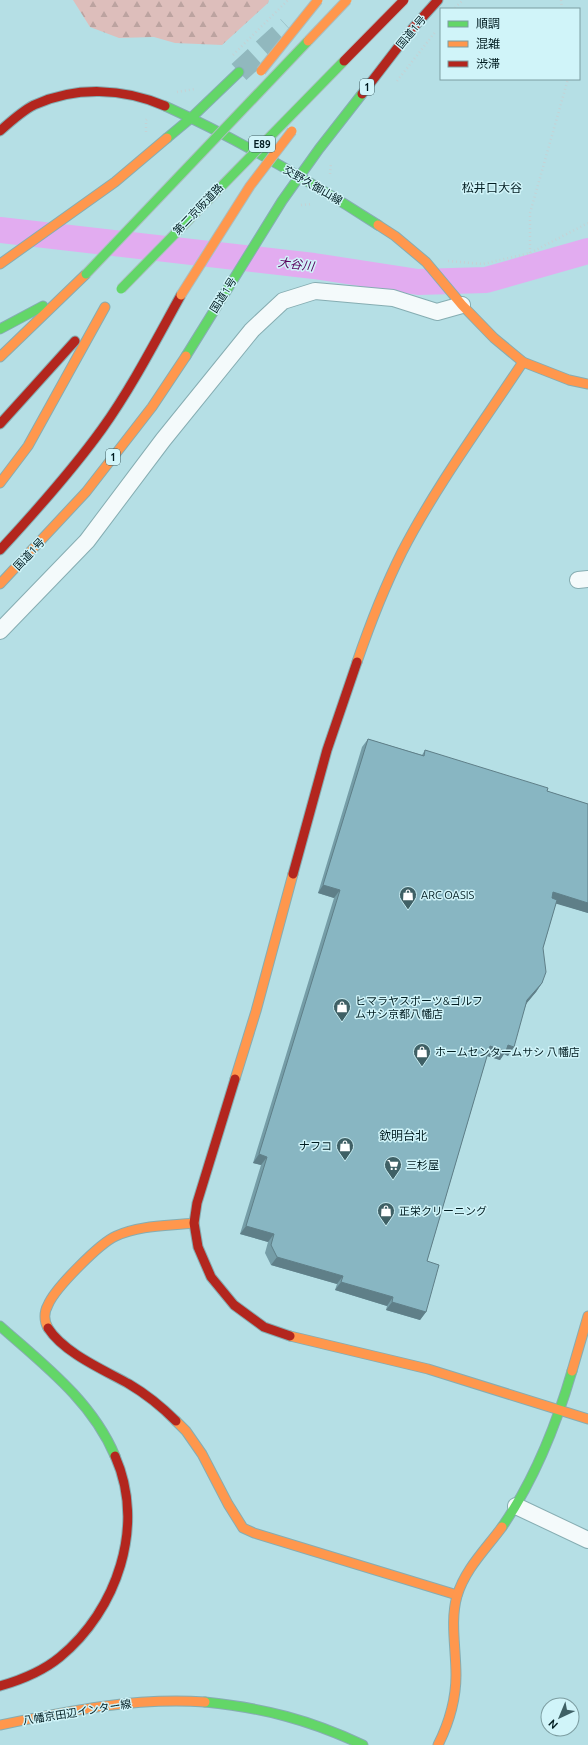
<svg xmlns="http://www.w3.org/2000/svg" width="588" height="1745" font-family="Ubuntu,'Noto Sans JP',sans-serif">
  <defs>
    <pattern id="forest-firs" width="22" height="20" patternUnits="userSpaceOnUse"><rect width="22" height="20" fill="#ddbebb"/><path d="M5 1l3.5 6h-7zM16 11l3.5 6h-7z" fill="#bca3a0"/></pattern>
  </defs>
  <rect width="100%" height="100%" fill="#b5dfe5"/>
  <path fill="url(#forest-firs)" d="M73,0H269L268,3L222,45L175,43L154,37L119,38L90,27Z"/>
  <g fill="none" stroke-linecap="round" stroke-linejoin="round">
    <path stroke="#e2acf0" stroke-width="26" d="M0,230L314,266L418,282L486,280L588,251"/>
    <path stroke="#91b8be" stroke-width="22" stroke-dasharray="22 11" stroke-linecap="butt" d="M239,72L288,27"/>
    <defs>
      <g id="street">
        <path d="M578,580L588,579"/>
        <path d="M0,631L87,541L163,440L252,330L283,301L315,291L393,298L437,312L462,305"/>
        <path d="M516,1506L588,1540"/>
      </g>
      <g id="fast">
        <path d="M165,106C238,139 311,182 378,225"/>
        <path d="M167,138L191,118L239,72"/>
        <path d="M0,329L43,306"/>
        <path d="M186,356L282,201L319,149L362,94"/>
        <path d="M0,1326C43,1364 92,1401 115,1456"/>
        <path d="M502,1527C535,1479 556,1426 572,1371"/>
        <path d="M205,1702C264,1708 310,1720 363,1745"/>
      </g>
      <g id="slow">
        <path d="M378,225L395,236L426,262L462,305L494,338L523,362L569,380L588,384"/>
        <path d="M0,264L115,182L167,138"/>
        <path d="M0,357L86,274"/>
        <path d="M0,483L28,446L105,307"/>
        <path d="M0,584L86,492L152,407L186,356"/>
        <path d="M357,662C370,624 384,588 402,552C436,486 482,424 523,362"/>
        <path d="M235,1079L256,1011L293,874"/>
        <path d="M48,1328C44,1321 44,1312 48,1305C55,1288 100,1243 116,1236C140,1225 168,1226 194,1223"/>
        <path d="M290,1336L428,1369L588,1419"/>
        <path d="M572,1371L588,1316"/>
        <path d="M176,1421L186,1431L202,1454L228,1504L243,1528L254,1533L457,1595"/>
        <path d="M0,1725C68,1711 136,1697 205,1702"/>
        <path d="M438,1745C449,1723 456,1699 456,1675C456,1648 450,1621 457,1596C465,1569 486,1549 502,1527"/>
      </g>
      <g id="jam">
        <path d="M362,94L412,29L438,0"/>
        <path d="M0,131C10,122 22,111 34,105C76,86 123,88 165,106"/>
        <path d="M0,424L75,341"/>
        <path d="M0,550C36,511 71,472 102,429C132,387 156,340 181,295"/>
        <path d="M293,874L327,750L357,662"/>
        <path d="M235,1079L197,1203L194,1223L198,1247L211,1277L234,1305L264,1327L290,1336"/>
        <path d="M48,1328C64,1353 104,1370 129,1384C146,1394 162,1407 176,1421"/>
        <path d="M0,1686C21,1680 43,1671 60,1657C117,1610 146,1526 115,1456"/>
      </g>
    </defs>
    <use href="#street" stroke="#86adb2" stroke-width="18"/>
    <use href="#fast" stroke="#86adb2" stroke-width="11"/>
    <use href="#slow" stroke="#86adb2" stroke-width="11"/>
    <use href="#jam" stroke="#86adb2" stroke-width="11"/>
    <g stroke="#c5d2d5" stroke-width="2.5" stroke-dasharray="1 3" stroke-linecap="butt">
      <path d="M561,0L562,9"/>
      <path d="M455,8L463,0"/>
      <path d="M233,55L288,0"/>
      <path d="M397,81L436,31"/>
      <path d="M177,92L195,89"/>
      <path d="M146,132V120L148,118"/>
      <path d="M330,174L331,163"/>
      <path d="M301,205L312,204"/>
      <path d="M530,253V213L568,79"/>
      <path d="M448,261L483,264L530,253L588,223"/>
    </g>
    <use href="#street" stroke="#f4fafb" stroke-width="16"/>
    <use href="#fast" stroke="#63d668" stroke-width="9"/>
    <use href="#slow" stroke="#ff974d" stroke-width="9"/>
    <use href="#jam" stroke="#b3261e" stroke-width="9"/>
    <defs>
      <g id="fast-bridge">
        <path d="M86,274L308,41"/>
        <path d="M121,289L344,61"/>
      </g>
      <g id="slow-bridge">
        <path d="M308,41L347,0"/>
        <path d="M261,71L318,0"/>
        <path d="M181,295L250,186L292,131"/>
      </g>
      <path id="jam-bridge" d="M344,61L404,0"/>
    </defs>
    <use href="#fast-bridge" stroke="#a9bec0" stroke-width="11" stroke-linecap="butt"/>
    <use href="#slow-bridge" stroke="#a9bec0" stroke-width="11" stroke-linecap="butt"/>
    <use href="#jam-bridge" stroke="#a9bec0" stroke-width="11" stroke-linecap="butt"/>
    <use href="#fast-bridge" stroke="#63d668" stroke-width="9"/>
    <use href="#slow-bridge" stroke="#ff974d" stroke-width="9"/>
    <use href="#jam-bridge" stroke="#b3261e" stroke-width="9"/>
  </g>
  <path fill="#759da7" d="M368,739L422,755L425,750L547,791L588,804V913L556,903L543,948L542,983L536,992L527,1002L508,1056L504,1054L500,1060L487,1056L427,1261L426,1312L420,1320L386,1310L387,1306L335,1290L337,1284L271,1265L265,1253L268,1242L240,1234L261,1165L253,1163L334,898L318,893L362,747Z"/>
  <g fill="#5f7f88">
    <path d="M323,885L340,890L334,898L318,893Z"/>
    <path d="M553,892L588,903V913L547,901Z"/>
    <path d="M542,983L536,992L522,1009L527,1000Z"/>
    <path d="M508,1045L514,1047L508,1056L504,1054L500,1060L484,1055L490,1046Z"/>
    <path d="M259,1154L267,1157L261,1165L253,1163Z"/>
    <path d="M246,1226L274,1234L268,1242L240,1234Z"/>
    <path d="M277,1257L343,1276L337,1284L271,1265Z"/>
    <path d="M341,1282L393,1297L387,1306L335,1290Z"/>
    <path d="M392,1302L426,1312L420,1320L386,1310Z"/>
  </g>
  <path fill="#88b6c2" stroke="#5f7f88" d="M368,739L424,756L425,750L548,788L547,791L588,804V903L553,892L552,898L557,900L543,948L546,972L542,983L527,1000L514,1047L508,1045L506,1051L490,1046L427,1261L439,1265L426,1312L392,1302L393,1297L341,1282L343,1276L277,1257L271,1245L274,1234L246,1226L267,1157L259,1154L340,890L323,885Z"/>
  <defs>
    <symbol id="shop-pin" viewBox="-11 -11 22 30"><path d="M0 17L-7.5 6A9.5 9.5 0 1 1 7.5 6Z" fill="#3f6065" stroke="#d0f4f9"/><path d="M-5-2.5h2.3a2.7 3.5 0 0 1 5.4 0H5L5.5 6h-11ZM-1.5-2.5h3a1.5 2.3 0 0 0-3 0Z" fill="#fff"/></symbol>
    <symbol id="supermarket-pin" viewBox="-11 -11 22 30"><path d="M0 17L-7.5 6A9.5 9.5 0 1 1 7.5 6Z" fill="#3f6065" stroke="#d0f4f9"/><path d="M-6-5.5h2.5l.6 2H6L4.5 2H-2.5L-4.4-4H-6ZM-1.5 3.2a1.3 1.3 0 1 0 .1 0ZM3 3.2a1.3 1.3 0 1 0 .1 0Z" fill="#fff"/></symbol>
  </defs>
  <g fill-rule="evenodd">
    <use href="#shop-pin" x="398" y="885" width="20" height="27"/>
    <use href="#shop-pin" x="332" y="997" width="20" height="27"/>
    <use href="#shop-pin" x="412" y="1042" width="20" height="27"/>
    <use href="#shop-pin" x="335" y="1136" width="20" height="27"/>
    <use href="#supermarket-pin" x="383" y="1155" width="20" height="27"/>
    <use href="#shop-pin" x="376" y="1201" width="20" height="27"/>
  </g>
  <g text-anchor="middle" dominant-baseline="central" stroke-width="3" stroke-linejoin="round" paint-order="stroke">
    <g fill="#d0f4f9" stroke="#3e5d61" stroke-width="1">
      <rect x="360" y="79" width="14" height="16" rx="3"/>
      <rect x="249" y="136" width="26" height="16" rx="3"/>
      <rect x="106" y="449" width="14" height="16" rx="3"/>
    </g>
    <g font-size="10" font-weight="bold" fill="#001c20">
      <text x="367" y="87">1</text>
      <text x="262" y="144">E89</text>
      <text x="113" y="457">1</text>
    </g>
    <g font-size="11" fill="#001c20" stroke="#d0f4f9">
      <text transform="translate(411 32) rotate(-50)">国道1号</text>
      <text transform="translate(313 185) rotate(30)">交野久御山線</text>
      <text transform="translate(198 209) rotate(-46)">第二京阪道路</text>
      <text transform="translate(223 295) rotate(-58)">国道1号</text>
      <text transform="translate(29 554) rotate(-46)">国道1号</text>
      <text transform="translate(77 1712) rotate(-9)">八幡京田辺インター線</text>
    </g>
    <g font-size="11" fill="#001c20" stroke="#d0f4f9" text-anchor="start">
      <text x="421" y="895">ARC OASIS</text>
      <text x="355" y="1001">ヒマラヤスポーツ&amp;ゴルフ<tspan x="355" dy="13">ムサシ京都八幡店</tspan></text>
      <text x="435" y="1052">ホームセンタームサシ 八幡店</text>
      <text x="332" y="1146" text-anchor="end">ナフコ</text>
      <text x="406" y="1165">三杉屋</text>
      <text x="399" y="1211">正栄クリーニング</text>
    </g>
    <g font-size="12" fill="#001c20" stroke="#d0f4f9">
      <text x="492" y="187">松井口大谷</text>
      <text x="403" y="1135">欽明台北</text>
    </g>
    <g font-size="12" font-style="italic" fill="#5a005c" stroke="#d0f4f9">
      <text transform="translate(296 264) rotate(7)">大谷川</text>
    </g>
  </g>
  <rect x="440" y="8" width="140" height="72" fill="#d0f4f9" stroke="#7d9ea2"/>
  <rect x="448" y="21" width="20" height="6" fill="#63d668" stroke="#7d9ea2"/>
  <text x="476" y="28" font-size="12" fill="#001c20">順調</text>
  <rect x="448" y="41" width="20" height="6" fill="#ff974d" stroke="#7d9ea2"/>
  <text x="476" y="48" font-size="12" fill="#001c20">混雑</text>
  <rect x="448" y="61" width="20" height="6" fill="#b3261e" stroke="#7d9ea2"/>
  <text x="476" y="68" font-size="12" fill="#001c20">渋滞</text>
  <g transform="translate(560 1717) rotate(224)"><circle r="19" fill="#d0f4f9" stroke="#7d9ea2"/>
  <path d="M0-3L7 15L0 10L-7 15Z" fill="#3f6065"/>
  <text y="-6" font-size="11" font-weight="bold" text-anchor="middle" fill="#001c20">N</text>
  </g>
</svg>
